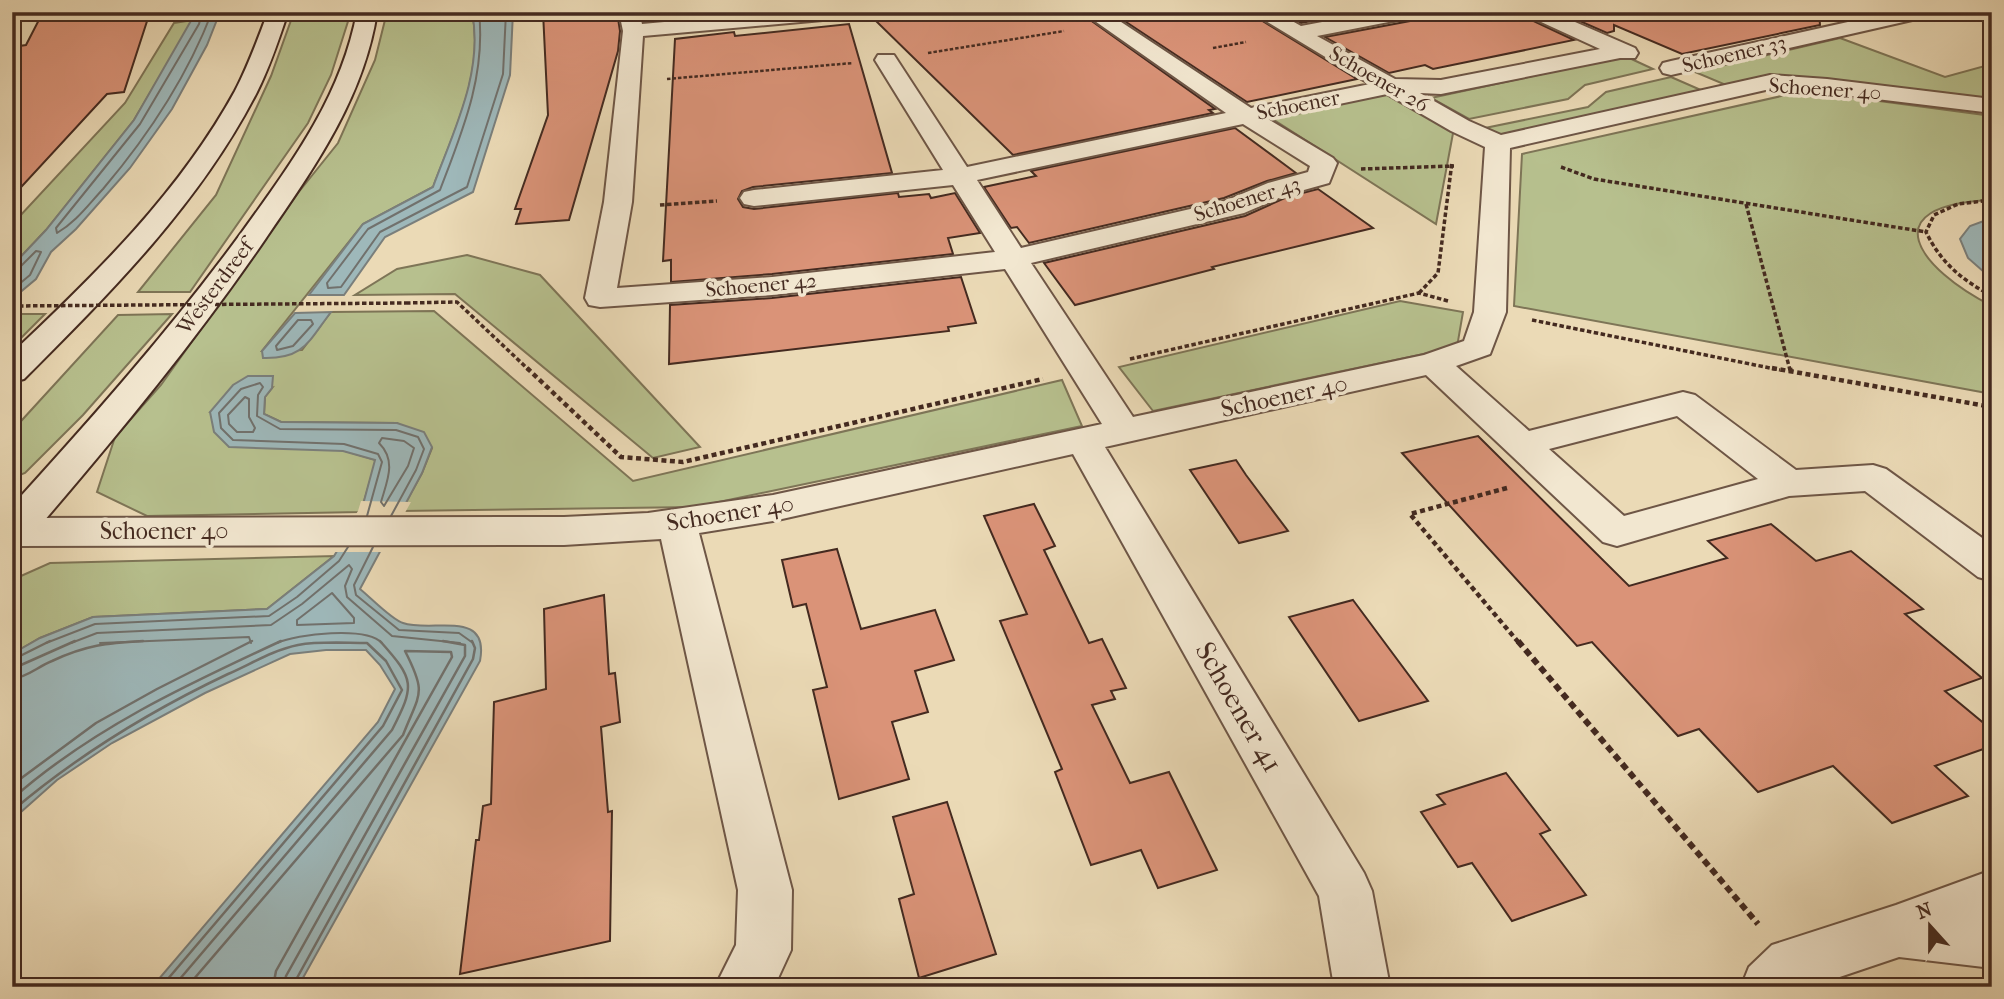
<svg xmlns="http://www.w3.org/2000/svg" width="2004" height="999" font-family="'IM FELL French Canon',serif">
  <rect width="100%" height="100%" fill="#ebdab6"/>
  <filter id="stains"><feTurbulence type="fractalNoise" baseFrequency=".00286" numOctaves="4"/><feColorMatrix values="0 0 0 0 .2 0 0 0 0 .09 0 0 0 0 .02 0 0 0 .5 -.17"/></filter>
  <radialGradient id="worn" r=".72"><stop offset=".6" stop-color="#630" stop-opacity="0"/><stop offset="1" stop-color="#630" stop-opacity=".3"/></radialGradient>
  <g fill="#b7c08e" stroke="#7e7557" stroke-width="2">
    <path d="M294,12H351L331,75L308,123L190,292H138L216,195L271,76Z"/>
    <path d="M387,12H472C485,72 453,133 433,187L363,224L262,351L302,350L331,312L434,311L633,481L1062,380L1082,426L695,507L401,511L422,473L432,448L397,423L281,422L264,414L265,397L272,388L211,412L376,460L361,512L147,516L97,492L115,437L161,385L298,193L338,143L375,60Z"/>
    <path d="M193,20L134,120L46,230L12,266V217H19L125,103L174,23Z"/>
    <path d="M1840,38L1945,77L1992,64V104L1783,77L1733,88L1695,72Z"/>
    <path d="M1625,56L1653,69L1585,85L1568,99L1469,119L1431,98Z"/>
    <path d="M1671,77L1710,94L1508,141L1485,128L1588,107L1606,92Z"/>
    <path d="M1379,87L1454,128L1436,224L1260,111Z"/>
    <path d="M1804,91L1992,116V200C1870,205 1919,269 1992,306V394L1514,306L1522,154Z"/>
    <path d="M467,255L540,275L700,447L653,458L455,294L355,295L397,269Z"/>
    <path d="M1400,301L1463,312L1457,347L1153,411L1119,367Z"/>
    <path d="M12,314H45L12,347Z"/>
    <path d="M172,314L83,415L25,473L12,478V431L118,315Z"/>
    <path d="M334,556L267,609L93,617L40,638L12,654V580L50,563Z"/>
  </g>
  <g fill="#9eb8ba" stroke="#7a7f7c" stroke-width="2">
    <path d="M196,12H220L207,45L172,109L130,168L76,229L51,252L36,279L12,299V266L46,230L134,120Z"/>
    <path d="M472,12H513L510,75L473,192L385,237L344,295H309L363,224L433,187C453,132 484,72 472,12Z"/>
    <path d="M1992,218V279L1968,258L1960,239L1970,226Z"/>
    <path d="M331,312C308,342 304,359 263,358L262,351L295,313Z"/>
    <path d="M248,376H273L272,388L265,397L264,414L281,422L397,423L424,432L432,447L422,473L360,589C370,597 392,620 403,623C432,633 490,608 480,661L299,985L152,987L378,722L395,689L380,665L366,650H326L290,654L205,693L112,743L57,780L12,820V654L40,638L93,617L267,609L334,556L361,512L375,460L343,451L229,447L214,432L210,412L233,385Z"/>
  </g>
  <path fill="#ebdab6" d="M361,501L411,502L383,552H332L358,511Z"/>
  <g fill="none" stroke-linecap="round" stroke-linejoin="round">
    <g stroke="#71716d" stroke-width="2">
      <path d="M202,12L199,24L140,124L56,228L57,233C76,222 88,205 103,189C148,136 187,77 212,12"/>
      <path d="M479,12C486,76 462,132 440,190L368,229L327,283L328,288L341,287L380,232L467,187L503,74L506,12"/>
      <path d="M12,270L19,268L36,251L41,252L30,275L12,290"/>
      <path d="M298,320H311L313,324L293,346L277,350L276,346Z"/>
      <path d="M245,397L249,399V417L255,428L253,432H237L229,424L228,415Z"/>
      <path d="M382,438L404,441L414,448L408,466L384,506L381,502C387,481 397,461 379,443Z"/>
      <path d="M367,516L382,462L378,454L344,444L233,440L221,428L219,413L241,389L260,383L263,387L258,395L257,416L280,429L396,430L418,437L424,449L416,470L391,516"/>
      <path d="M373,547L354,585L356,595L399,630L459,633L473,643"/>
      <path d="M332,593L354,618V623L297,625V620Z"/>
      <path d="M46,643L95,624L269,616L297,597L339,561L348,547"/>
      <path d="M71,643L97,633L271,625L302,604L349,565L352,569L345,586L347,597L392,636L460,643"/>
      <path d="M100,643L249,637L251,643"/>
      <path d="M277,643C297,634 366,626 382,643"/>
      <path d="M316,643H365"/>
    </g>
    <g stroke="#71716d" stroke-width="2.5">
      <path d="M12,660L50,641"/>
      <path d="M12,669L75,641"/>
      <path d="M12,679C28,677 37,667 52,661C86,645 107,643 143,641"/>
      <path d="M12,785L96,723L157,689L252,641"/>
      <path d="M12,799C91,729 186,685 281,641"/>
      <path d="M12,811C78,755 150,711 228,674C251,664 273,650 298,645C320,641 344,643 367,643L386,661L402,690L383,726L161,987"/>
      <path d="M173,987L392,730C415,685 415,680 380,641"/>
      <path d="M187,987L403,735C420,692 427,694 405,651L451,652L452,657L276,971L273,987"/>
      <path d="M284,987L286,976L465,656V645L443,641"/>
      <path d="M292,987L473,659L475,648L472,641"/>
    </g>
  </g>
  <g fill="#da9378" stroke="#442a20" stroke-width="2">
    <path d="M43,12H150L124,92L107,94L12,197V47L26,45Z"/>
    <path d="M543,12H617L620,31L618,51L569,220L516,224L521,209H515L548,115Z"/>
    <path d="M903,12H1079L1215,109L1209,110L1213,113L1013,155L876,21L907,17Z"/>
    <path d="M1111,12H1248L1357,79L1247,102Z"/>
    <path d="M1282,12H1356V13L1301,23Z"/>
    <path d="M1433,12H1523L1527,18L1574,40L1433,69L1425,65L1389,73L1325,37L1410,21L1420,15Z"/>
    <path d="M1559,12H1819L1820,25L1682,54L1614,25V31L1607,33Z"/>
    <path d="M849,24L892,173L753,187L742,191L738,199L743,207L754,209L898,193L899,197L929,194L931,198L955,193L980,233L948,238L953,254L772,274L671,282V260L663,261L675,39L734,32L735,36Z"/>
    <path d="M1235,128L1296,173L1267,181L1224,198L1029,243L1017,227L1011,228L984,187L1036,176L1031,171Z"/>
    <path d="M1318,189L1373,228L1212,267L1214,269L1075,305L1044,263L1245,216L1287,197Z"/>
    <path d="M961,277L976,323L948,327L949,331L669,364L670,305L772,298Z"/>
    <path d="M1478,436L1629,586L1727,558L1708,541L1771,524L1816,561L1851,551L1923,609L1905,614L1982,678L1945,691L1992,730V746L1935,766L1968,796L1892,823L1833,766L1758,792L1699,729L1678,736L1592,642L1577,646L1402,453Z"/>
    <path d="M1236,460L1246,475L1288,531L1239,543L1190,470Z"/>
    <path d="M1034,504L1055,546L1044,550L1089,643L1102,639L1126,688L1111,691L1115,699L1092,705L1130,783L1169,772L1217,870L1158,888L1141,850L1091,865L1055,772L1062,769L1000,621L1027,614L984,516Z"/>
    <path d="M837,549L861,629L935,610L954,660L915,671L928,712L892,722L909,779L839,799L813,690L827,687L806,604L793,607L782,560Z"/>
    <path d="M604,595L609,674L615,673L620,722L601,727L608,812L612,811L610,941L460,974L476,840H479L483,806L491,804L494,702L546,689L544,609Z"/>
    <path d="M1353,600L1428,701L1359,721L1289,617Z"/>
    <path d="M1506,773L1550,830L1540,834L1586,895L1512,921L1472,863L1458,867L1421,812L1445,804L1437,795Z"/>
    <path d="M947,802L996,954L919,978L899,899L914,894L893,817Z"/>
  </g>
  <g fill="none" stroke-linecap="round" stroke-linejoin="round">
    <defs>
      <g id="street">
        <path d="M619,12H639L642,24L774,12H855L845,18L643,36L632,202L617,288L772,277L995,252L953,185L754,206L744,204L740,198L744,192L754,190L943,170L875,60L878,55H894L967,167L1226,113L1082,12H1106L1251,108L1370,84L1251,12H1276L1301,26L1375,12H1419L1409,18L1317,36L1395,79L1441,80L1600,49L1528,16L1525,12H1552L1635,48L1638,53L1635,58H1620L1441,94L1420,93L1469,121L1501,135L1770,75L1827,79L1992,99V113L1827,93L1770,89L1510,148L1506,312L1490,354L1456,366L1529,431L1683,392L1695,395L1796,470L1873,465L1886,469L1992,545V581L1978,577L1865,491L1789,496L1617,546L1603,542L1426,375L1105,447L1364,873L1372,891L1390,987H1334L1319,896L1073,454L773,521L699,533L792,890L791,950L774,987H715L736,945L738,890L661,539L564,545L12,546V518L564,517L648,513L773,495L1102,424L1005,269L772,295L600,307L589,305L585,298L604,202L623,31ZM1387,94L1451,131L1485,147L1474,312L1464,341L1424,355L1133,417L1031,263L1244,213L1286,195L1329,183L1337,163L1333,158L1268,119ZM1243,124L1310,166L1308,172L1268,183L1225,201L1021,248L977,180ZM1677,416L1758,479L1624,516L1549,449Z"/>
        <path d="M1893,12H1931L1921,18L1671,75L1663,73L1660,68L1663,63L1671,61Z"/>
        <path d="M1992,870V968L1899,957L1810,987H1741L1749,967L1772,945L1896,905Z"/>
      </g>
      <g id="secondary">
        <path d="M268,12H288C279,39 270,66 257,92C200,203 112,291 24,379L12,382V353C96,274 179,193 235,91C248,66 258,39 268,12Z"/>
        <path d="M357,12H377C364,98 314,168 266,238C193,345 110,444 26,542L12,546V506C92,418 171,329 242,232C291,164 341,97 357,12Z"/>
      </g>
    </defs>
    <use href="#street" stroke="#6e5646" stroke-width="4"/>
    <use href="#secondary" stroke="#442a20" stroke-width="4"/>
    <g stroke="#442a20" stroke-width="2.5" stroke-dasharray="3.5 2" stroke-linecap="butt">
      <path d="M1213,48L1246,42"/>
      <path d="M928,53L1064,31"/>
      <path d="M667,79L853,63"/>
    </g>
    <g stroke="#442a20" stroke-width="3.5" stroke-dasharray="4.5 2.5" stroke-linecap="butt">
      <path d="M1561,167L1594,179L1926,232"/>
      <path d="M1361,169L1454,166"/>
      <path d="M1992,200L1958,204L1934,215L1926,232C1941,263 1962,280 1992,296"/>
      <path d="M1746,204L1790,370"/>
      <path d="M660,205L717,201"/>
      <path d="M1419,293L1438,273L1452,162"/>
      <path d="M406,303L457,302L529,370"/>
      <path d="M1532,320L1780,370"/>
      <path d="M1130,359L1419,293L1448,301"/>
    </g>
    <g stroke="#442a20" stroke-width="4.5" stroke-dasharray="5 3.5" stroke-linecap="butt">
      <path d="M527,368L621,457L683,462L1043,379"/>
      <path d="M1772,368L1992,407"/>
      <path d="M1790,368L1791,372"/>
      <path d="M1507,488L1410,514L1519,643"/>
    </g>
    <path stroke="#442a20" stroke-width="6" stroke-dasharray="7 4.5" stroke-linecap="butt" d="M1518,641L1758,924"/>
    <use href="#street" fill="#f2e7d0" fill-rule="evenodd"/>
    <use href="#secondary" fill="#f2e7d0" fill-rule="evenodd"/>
    <path stroke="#442a20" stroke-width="3.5" stroke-dasharray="4.5 2.5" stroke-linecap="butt" d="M12,306L406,303"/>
  </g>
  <g text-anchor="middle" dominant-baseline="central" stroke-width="7" stroke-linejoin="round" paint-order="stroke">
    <g font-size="21" fill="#442a20" stroke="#f2e7d0">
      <text transform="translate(1734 54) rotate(-13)">Schoener 33</text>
      <text transform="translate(1379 79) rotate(30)">Schoener 26</text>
      <text transform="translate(1825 89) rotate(4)">Schoener 40</text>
      <text transform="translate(1298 105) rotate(-11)">Schoener</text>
      <text transform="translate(1247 199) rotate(-17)">Schoener 43</text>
      <text transform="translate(761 285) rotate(-5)">Schoener 42</text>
      <text transform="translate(215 287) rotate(-53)">Westerdreef</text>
    </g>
    <g font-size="24" fill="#442a20" stroke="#f2e7d0">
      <text transform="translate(1284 396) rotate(-12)">Schoener 40</text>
      <text transform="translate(730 513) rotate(-9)">Schoener 40</text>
      <text x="164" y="531">Schoener 40</text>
    </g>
    <g font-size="28" fill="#442a20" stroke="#f2e7d0">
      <text transform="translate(1239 707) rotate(60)">Schoener 41</text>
    </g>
  </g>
  <rect width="2004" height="999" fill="none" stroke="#ebdab6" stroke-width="42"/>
  <rect x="14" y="14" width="1976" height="971" fill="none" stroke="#442a20" stroke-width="3.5"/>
  <rect x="21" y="21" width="1962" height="957" fill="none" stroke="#442a20" stroke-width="2"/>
  <g transform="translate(1930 926) rotate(339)" stroke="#f2e7d0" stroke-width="5" paint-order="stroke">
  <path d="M0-5L12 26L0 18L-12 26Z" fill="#442a20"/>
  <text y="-10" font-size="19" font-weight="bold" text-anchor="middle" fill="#442a20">N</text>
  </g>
  <rect width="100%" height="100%" filter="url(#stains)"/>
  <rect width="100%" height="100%" fill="url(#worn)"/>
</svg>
